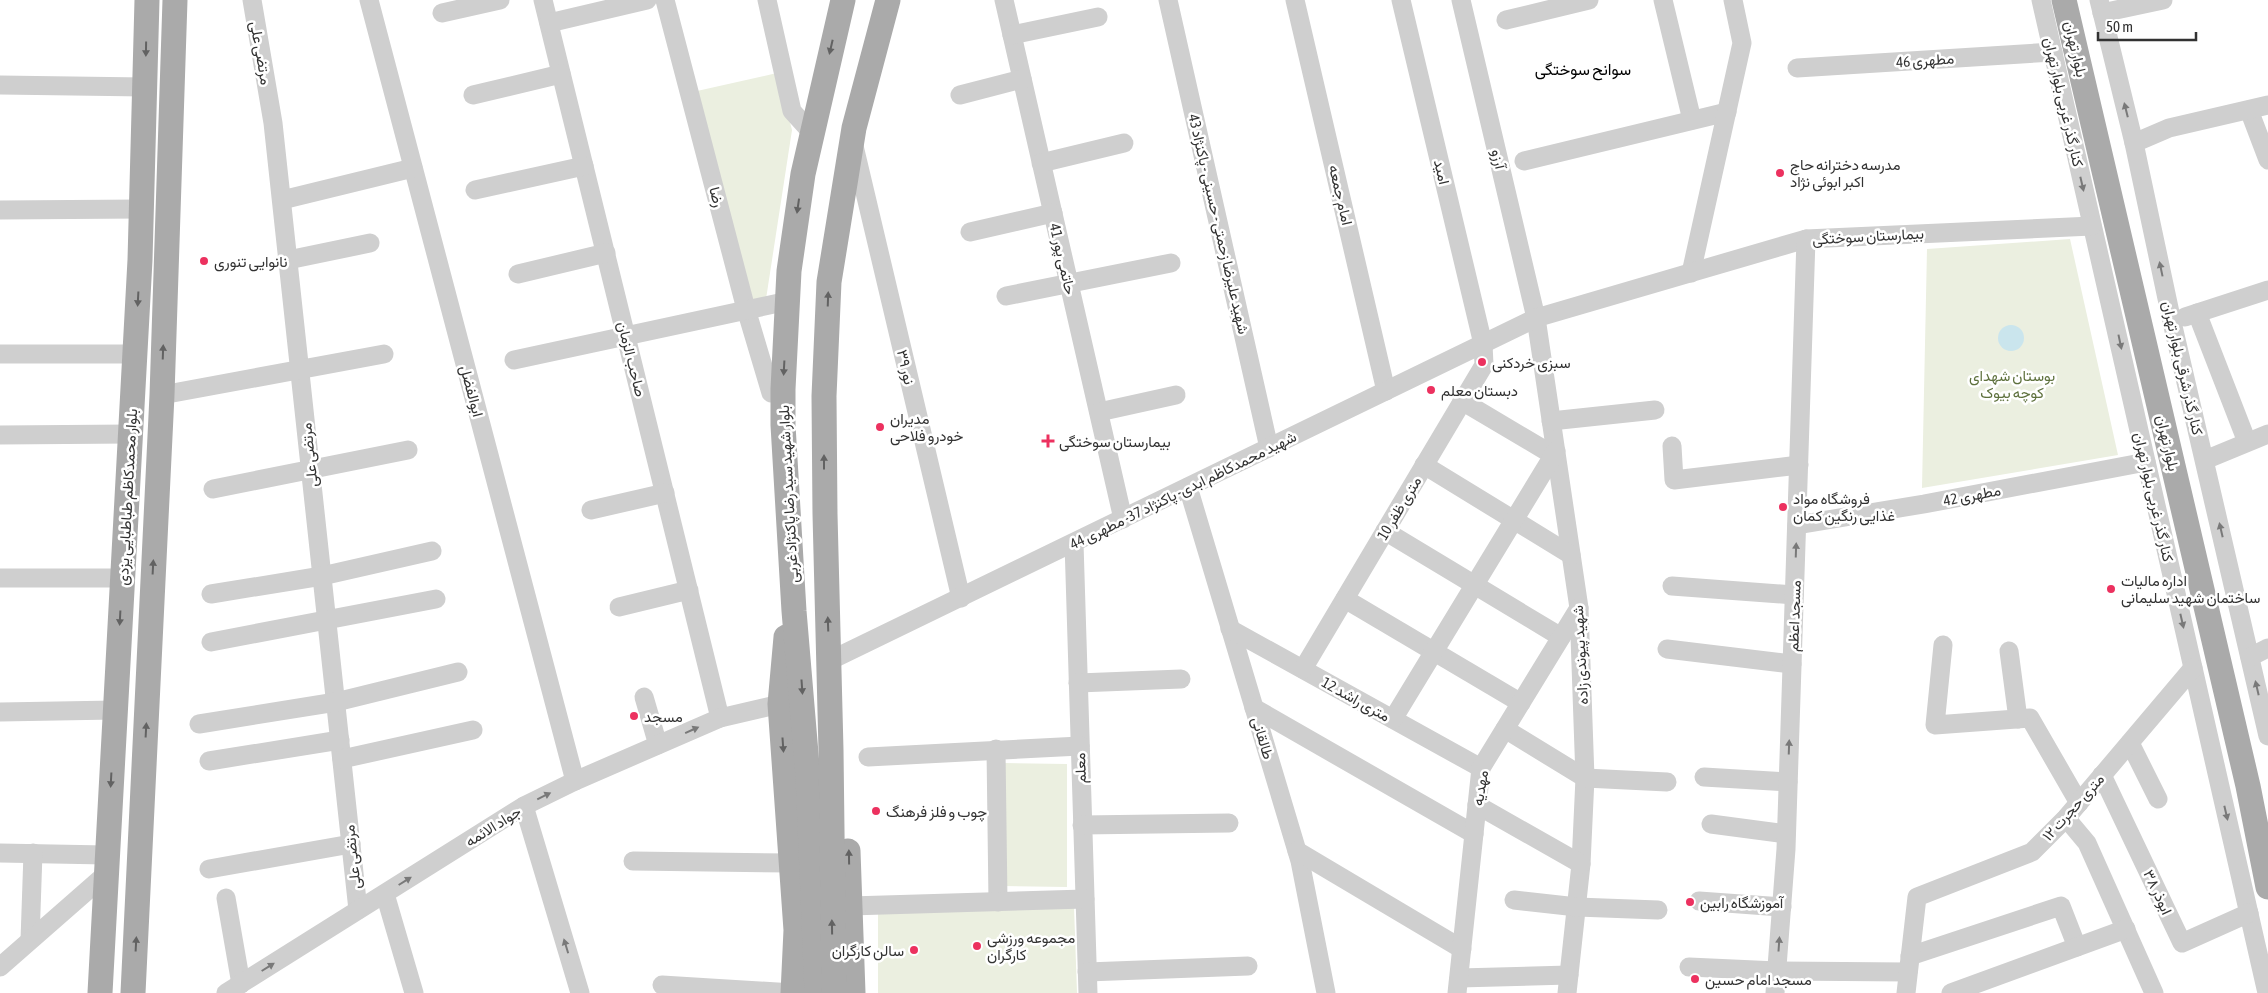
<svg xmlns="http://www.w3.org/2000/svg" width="2268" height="993" font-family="'Asap Condensed',Vazirmatn,sans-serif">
  <rect width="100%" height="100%" fill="#fff"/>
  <g fill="#ebefe0">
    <path d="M777,73L792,130L766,299L752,302L697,91Z"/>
    <path d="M2070,239L2118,455L1922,488L1927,249Z"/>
    <path d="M1004,763L1067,764V887L1003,886Z"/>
    <path d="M878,905L1074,907L1077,993H878Z"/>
  </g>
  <circle fill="#cae5ed" cx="2011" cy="338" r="13"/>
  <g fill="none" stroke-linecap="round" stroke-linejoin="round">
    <g stroke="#cfcfcf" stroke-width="19">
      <path d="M252,0L273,123L358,910"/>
      <path d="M369,0L575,781"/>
      <path d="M543,0L720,718"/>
      <path d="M665,0L746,309L771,393"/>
      <path d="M767,0L792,111L811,132"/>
      <path d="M1004,0L1123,519"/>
      <path d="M1168,0L1269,448"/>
      <path d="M1295,0L1386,391"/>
      <path d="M1461,0L1536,318L1579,608L1585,778L1581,864L1567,993"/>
      <path d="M1663,0L1692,120"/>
      <path d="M2041,0L2267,993"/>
      <path d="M2099,0L2134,143L2172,322L2268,736"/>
      <path d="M442,13L500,0"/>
      <path d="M2102,13L2163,0"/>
      <path d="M1506,20L1589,0"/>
      <path d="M549,23L647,0"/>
      <path d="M1012,35L1098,17"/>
      <path d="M1797,68L2053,52"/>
      <path d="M0,85L145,87"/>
      <path d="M473,95L561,74"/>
      <path d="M960,95L1022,79"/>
      <path d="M2249,110L2268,160"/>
      <path d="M2134,143L2169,128L2268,105"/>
      <path d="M854,146L961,598"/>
      <path d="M1524,161L1727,112"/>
      <path d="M1041,163L1124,143"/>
      <path d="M475,190L584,166"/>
      <path d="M282,200L413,168"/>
      <path d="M0,210L141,209"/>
      <path d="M970,232L1053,213"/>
      <path d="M288,260L370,243"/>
      <path d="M1691,273L1742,43L1733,0"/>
      <path d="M518,274L606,253"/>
      <path d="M1006,296L1171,263"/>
      <path d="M2197,313L2247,442"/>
      <path d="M2185,317L2268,290"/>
      <path d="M0,354H135"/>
      <path d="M514,360L788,301"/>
      <path d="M162,395L384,354"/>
      <path d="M1462,401L1553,455"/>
      <path d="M1099,412L1176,395"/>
      <path d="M1551,421L1655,410"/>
      <path d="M0,435L131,434"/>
      <path d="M1672,446L1674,480L1799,465"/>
      <path d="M2205,460L2268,434"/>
      <path d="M1424,465L1571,555"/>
      <path d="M1188,487L1300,861L1326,993"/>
      <path d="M213,489L408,450"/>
      <path d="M591,510L665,493"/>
      <path d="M1797,525L1924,504L2146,462"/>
      <path d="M1385,531L1561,637"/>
      <path d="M1074,543L1088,993"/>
      <path d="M0,578H123"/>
      <path d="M1672,586L1794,595"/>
      <path d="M211,594L322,576L432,551"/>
      <path d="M1345,599L1521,703"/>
      <path d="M619,607L689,590"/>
      <path d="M1230,629L1481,768"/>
      <path d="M211,642L436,599"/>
      <path d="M1943,645L1935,725L2030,718L2079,803"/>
      <path d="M1667,649L1792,664"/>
      <path d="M2009,651L2018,719"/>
      <path d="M2250,657L2268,648"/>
      <path d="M829,661L1536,318L1806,239L2092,226"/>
      <path d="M1303,669L1484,365L1483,344L1401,0"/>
      <path d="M1078,683L1181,679"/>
      <path d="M644,697L658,745"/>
      <path d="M1254,708L1474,834"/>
      <path d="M0,712L115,710"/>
      <path d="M1393,719L1556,451"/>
      <path d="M199,724L336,702L458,672"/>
      <path d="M1505,729L1585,778L1667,782"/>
      <path d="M2130,743L2158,799"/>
      <path d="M996,749L998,902"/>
      <path d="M868,757L1080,746"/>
      <path d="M342,759L473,730"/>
      <path d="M209,761L340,740"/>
      <path d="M2102,775L2182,943L2249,913"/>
      <path d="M1704,777L1788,782"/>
      <path d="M1477,805L1581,864"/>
      <path d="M524,806L580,993"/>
      <path d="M2066,818L2087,843L2154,993"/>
      <path d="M1711,824L1786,834"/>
      <path d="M1082,825L1229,823"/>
      <path d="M1297,851L1462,949"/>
      <path d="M0,853L106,855"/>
      <path d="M633,861L790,863"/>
      <path d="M209,869L351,844"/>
      <path d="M385,894L414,993"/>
      <path d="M226,898L241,984"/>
      <path d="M1514,900L1577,907L1658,910"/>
      <path d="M1699,901L1782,907"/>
      <path d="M850,906L1085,899"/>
      <path d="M30,940L33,853"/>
      <path d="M1910,956L2061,906L2077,947"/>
      <path d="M0,967L105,875"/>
      <path d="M1689,967L1777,971L1908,972"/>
      <path d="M1087,972L1248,966"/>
      <path d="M1459,978L1569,975"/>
      <path d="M662,985L793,993"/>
      <path d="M226,993L524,806L575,781L720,718L780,704"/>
      <path d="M1457,993L1481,768L1579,608"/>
      <path d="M1775,993L1786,849L1806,239"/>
      <path d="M1906,993L1917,897L2032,852L2066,818L2193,668"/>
      <path d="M1951,993L2126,929"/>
    </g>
    <g stroke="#aaa" stroke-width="25">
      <path d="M2064,0L2248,786L2268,887"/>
      <path d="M786,637L780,704L796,930L793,993"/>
      <path d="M848,851L853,993"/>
      <path d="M100,993L140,260L147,0"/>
      <path d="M133,993L162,395L175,0"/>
      <path d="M817,993L808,777L794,611L783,425V389L789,271L803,174L843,0"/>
      <path d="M834,993L831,750L825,514L824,396L829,282L854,128L888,0"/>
    </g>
  </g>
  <defs><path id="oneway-solid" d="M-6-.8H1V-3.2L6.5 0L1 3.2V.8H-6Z" transform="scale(1.25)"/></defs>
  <g fill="#626262">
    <use href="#oneway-solid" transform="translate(831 47) rotate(103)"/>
    <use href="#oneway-solid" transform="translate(146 49) rotate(91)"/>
    <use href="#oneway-solid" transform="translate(798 206) rotate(98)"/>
    <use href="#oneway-solid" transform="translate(138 299) rotate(93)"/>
    <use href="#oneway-solid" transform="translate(828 299) rotate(-88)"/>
    <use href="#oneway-solid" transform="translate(163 352) rotate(-88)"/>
    <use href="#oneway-solid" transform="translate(784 368) rotate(93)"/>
    <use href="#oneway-solid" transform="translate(824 462) rotate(-90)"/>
    <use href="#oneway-solid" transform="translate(153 567) rotate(-87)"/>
    <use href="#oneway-solid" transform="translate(120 618) rotate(93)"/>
    <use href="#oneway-solid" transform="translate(828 624) rotate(-92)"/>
    <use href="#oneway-solid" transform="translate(802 687) rotate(86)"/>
    <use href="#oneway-solid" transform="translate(146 730) rotate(-87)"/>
    <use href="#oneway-solid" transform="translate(783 745) rotate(86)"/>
    <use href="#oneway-solid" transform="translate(111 780) rotate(93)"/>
    <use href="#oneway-solid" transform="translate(849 857) rotate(-91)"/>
    <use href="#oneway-solid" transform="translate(832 927) rotate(-91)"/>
    <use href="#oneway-solid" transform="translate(136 944) rotate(-87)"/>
  </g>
  <g fill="#797979">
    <use href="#oneway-solid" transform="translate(2126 110) rotate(-104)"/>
    <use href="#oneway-solid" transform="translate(2082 184) rotate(77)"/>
    <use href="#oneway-solid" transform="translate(2161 269) rotate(-102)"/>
    <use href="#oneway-solid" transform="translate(2120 342) rotate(78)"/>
    <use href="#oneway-solid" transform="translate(2221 530) rotate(-103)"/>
    <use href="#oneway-solid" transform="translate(1796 550) rotate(-88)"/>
    <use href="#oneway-solid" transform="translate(2182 621) rotate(77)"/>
    <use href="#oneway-solid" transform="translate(2257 688) rotate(-103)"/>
    <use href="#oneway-solid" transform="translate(692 730) rotate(-24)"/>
    <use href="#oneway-solid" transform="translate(1789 747) rotate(-88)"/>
    <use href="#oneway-solid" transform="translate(544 796) rotate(-26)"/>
    <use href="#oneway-solid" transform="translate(2226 813) rotate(77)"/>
    <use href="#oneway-solid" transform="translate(405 881) rotate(-32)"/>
    <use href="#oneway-solid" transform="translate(1779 944) rotate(-86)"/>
    <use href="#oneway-solid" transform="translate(566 946) rotate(-107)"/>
    <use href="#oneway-solid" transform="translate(268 967) rotate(-32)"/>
  </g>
  <g fill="#ec315f" stroke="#fff" stroke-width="2">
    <circle cx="1780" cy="173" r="5"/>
    <circle cx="204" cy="261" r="5"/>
    <circle cx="1482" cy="362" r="5"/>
    <circle cx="1431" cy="390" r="5"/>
    <circle cx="880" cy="427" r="5"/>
    <path d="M1045.5 433.5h5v5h5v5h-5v5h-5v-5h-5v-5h5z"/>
    <circle cx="1783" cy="507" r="5"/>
    <circle cx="2111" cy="589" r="5"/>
    <circle cx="634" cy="716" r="5"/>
    <circle cx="876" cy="811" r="5"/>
    <circle cx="1690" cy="902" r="5"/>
    <circle cx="977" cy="946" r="5"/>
    <circle cx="914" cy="950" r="5"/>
    <circle cx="1695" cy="979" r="5"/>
  </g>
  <g text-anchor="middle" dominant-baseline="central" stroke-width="5" stroke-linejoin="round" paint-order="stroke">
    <g font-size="15" fill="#323232" stroke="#fff">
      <text transform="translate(2076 49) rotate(77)">بلوار تهران</text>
      <text transform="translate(261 53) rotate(80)">مرتضی علی</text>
      <text transform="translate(1925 60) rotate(-4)">مطهری 46</text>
      <text transform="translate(2064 102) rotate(77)">کنار گذر غربی بلوار تهران</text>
      <text transform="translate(1499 159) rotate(77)">آرزو</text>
      <text transform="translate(1442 172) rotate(77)">امید</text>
      <text transform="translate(1341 195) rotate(77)">امام جمعه</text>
      <text transform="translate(717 197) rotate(75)">رضا</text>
      <text transform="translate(1219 224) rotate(77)">شهید علیرضا زحمتی - حسینی - پاکنژاد 43</text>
      <text transform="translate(1868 236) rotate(-3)">بیمارستان سوختگی</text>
      <text transform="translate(1063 259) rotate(77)">حاتمی پور 41</text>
      <text transform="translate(632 359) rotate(76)">صاحب الزمان</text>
      <text transform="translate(906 367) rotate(77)">نور ۳۹</text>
      <text transform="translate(2183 368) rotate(77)">کنار گذر شرقی بلوار تهران</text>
      <text transform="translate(472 391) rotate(75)">ابوالفضل</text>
      <text transform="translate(2168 443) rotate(77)">بلوار تهران</text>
      <text transform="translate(309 455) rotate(-96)">مرتضی علی</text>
      <text transform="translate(1183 490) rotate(-26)">شهید محمدکاظم ابدی- پاکنژاد 37- مطهری 44</text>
      <text transform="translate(788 494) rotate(-93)">بلوار شهید سید رضا پاکنژاد غربی</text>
      <text transform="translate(1972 495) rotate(-11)">مطهری 42</text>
      <text transform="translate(127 497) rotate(-87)">بلوار محمدکاظم طباطبایی یزدی</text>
      <text transform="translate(2154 497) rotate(77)">کنار گذر غربی بلوار تهران</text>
      <text transform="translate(1399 508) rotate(-59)">10 متری ظفر</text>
      <text transform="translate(1794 616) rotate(-88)">مسجد اعظم</text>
      <text transform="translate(1580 655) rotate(-93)">شهید پیوندی زاده</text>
      <text transform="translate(1356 699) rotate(29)">12 متری راشد</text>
      <text transform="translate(1263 738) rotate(73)">طالقانی</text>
      <text transform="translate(1080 768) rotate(-92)">معلم</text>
      <text transform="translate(1480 788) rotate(-81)">مهدیه</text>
      <text transform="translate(2073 807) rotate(-48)">۱۲ متری حجرت</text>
      <text transform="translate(493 826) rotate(-32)">جواد الائمه</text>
      <text transform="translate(352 857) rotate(-96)">مرتضی علی</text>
      <text transform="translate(2158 892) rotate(65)">۳۸ ابوذر</text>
    </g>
    <g font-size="15" fill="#323232" stroke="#fff" text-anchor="start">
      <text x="1790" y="164">مدرسه دخترانه حاج<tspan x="1790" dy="17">اکبر ابوئی نژاد</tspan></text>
      <text x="214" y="261">نانوایی تنوری</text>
      <text x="1492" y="362">سبزی خردکنی</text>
      <text x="1441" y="390">دبستان معلم</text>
      <text x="890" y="418">مدیران<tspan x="890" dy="17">خودرو فلاحی</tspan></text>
      <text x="1059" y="441">بیمارستان سوختگی</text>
      <text x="1793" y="498">فروشگاه مواد<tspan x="1793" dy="17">غذایی رنگین کمان</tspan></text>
      <text x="2121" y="580">اداره مالیات<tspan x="2121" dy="17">ساختمان شهید سلیمانی</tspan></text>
      <text x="644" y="716">مسجد</text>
      <text x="886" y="811">چوب و فلز فرهنگ</text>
      <text x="1700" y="902">آموزشگاه رابین</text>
      <text x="987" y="937">مجموعه ورزشی<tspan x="987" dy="17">کارگران</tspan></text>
      <text x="904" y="950" text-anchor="end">سالن کارگران</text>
      <text x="1705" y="979">مسجد امام حسین</text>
    </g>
    <g font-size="15" fill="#5e713d" stroke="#fff">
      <text x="2012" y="375">بوستان شهدای<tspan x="2012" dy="17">کوچه بیوک</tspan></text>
    </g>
    <g font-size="16" fill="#000" stroke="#fff">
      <text x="1583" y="69">سوانح سوختگی</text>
    </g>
  </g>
  <path d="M2098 32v8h98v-8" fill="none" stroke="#323232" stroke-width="2.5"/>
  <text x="2106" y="32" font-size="15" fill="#323232" stroke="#ffffff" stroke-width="4" paint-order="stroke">50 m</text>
</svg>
